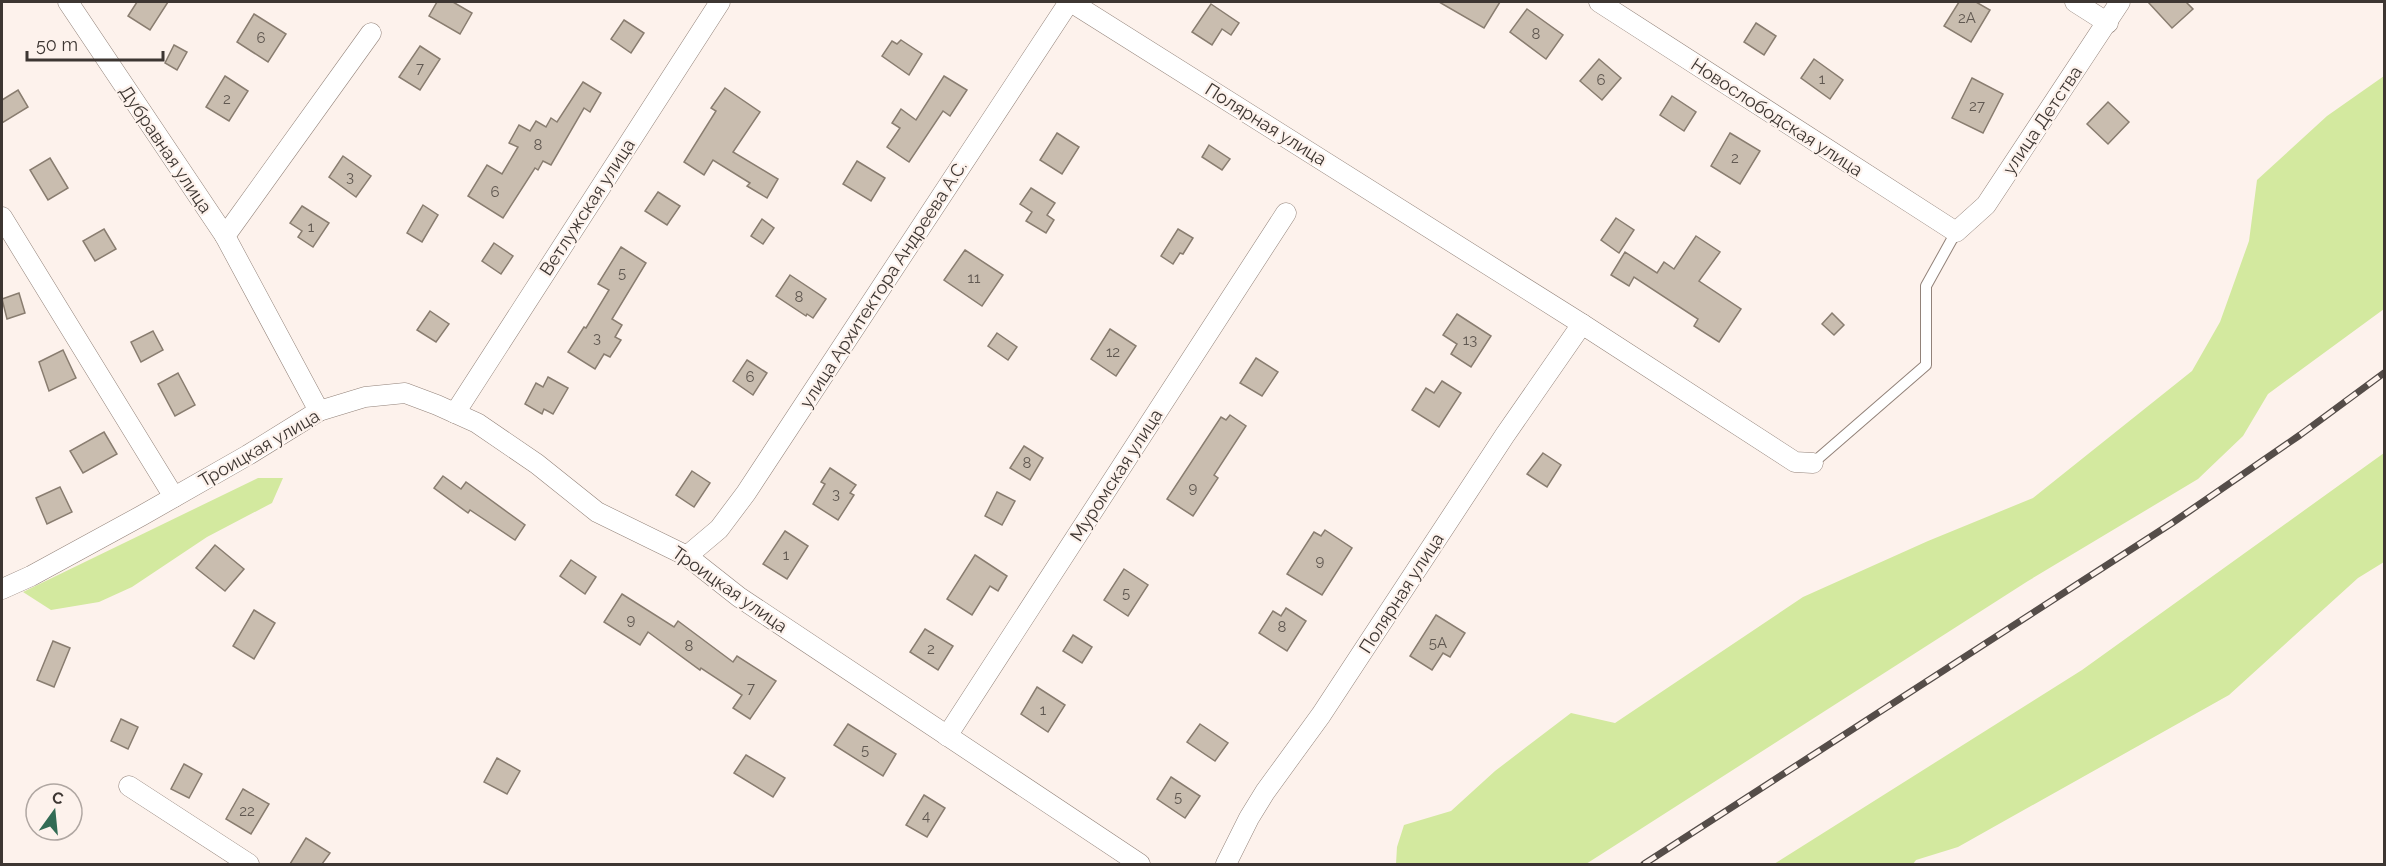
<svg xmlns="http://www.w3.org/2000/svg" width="2386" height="866" font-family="Raleway,sans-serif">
  <rect width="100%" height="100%" fill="#fdf2ec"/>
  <g fill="#d3e99f">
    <path d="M2384,76V309L2268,394L2243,436L2198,479L2028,581L1586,864H1396L1397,847L1404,825L1451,811L1495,771L1571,713L1615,723L1803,597L1928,541L2033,498L2192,371L2220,322L2249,241L2257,180L2327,116Z"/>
    <path d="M2384,453V562L2358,578L2229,695L1958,847L1916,860L1913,864H1774L2082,670Z"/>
    <path d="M258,478H283L272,503L207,537L132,587L99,602L51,610L23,592Z"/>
  </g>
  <g fill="#c9bdaf" stroke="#897d70" stroke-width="1.5">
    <path d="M137,2H168L150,30L128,16Z"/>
    <path d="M437,2H453L472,13L460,34L429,16Z"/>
    <path d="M1439,2H1500L1484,28Z"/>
    <path d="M1959,2H1976L1990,10L1971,42L1944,26Z"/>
    <path d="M2148,2H2186L2193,9L2172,28Z"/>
    <path d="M1211,4L1239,23L1231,35L1222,29L1212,45L1192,32Z"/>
    <path d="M1527,9L1563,35L1546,59L1510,32Z"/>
    <path d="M254,14L286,34L268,62L237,42Z"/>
    <path d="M624,20L644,33L631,53L611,39Z"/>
    <path d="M1756,23L1776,36L1764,55L1744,42Z"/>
    <path d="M901,40L922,54L909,75L882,56L892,41L897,44Z"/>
    <path d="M174,45L187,52L177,70L165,63Z"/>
    <path d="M420,46L440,59L420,90L399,77Z"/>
    <path d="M1599,59L1621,78L1602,100L1580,81Z"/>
    <path d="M1814,59L1843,80L1830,99L1801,78Z"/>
    <path d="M225,76L248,91L229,121L206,107Z"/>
    <path d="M944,76L967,90L950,116L943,111L909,162L887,147L900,128L892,123L901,109L916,120Z"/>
    <path d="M1972,78L2003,94L1983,133L1952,118Z"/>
    <path d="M583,82L601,93L590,112L584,108L551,165L543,161L538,170L535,168L503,218L468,196L487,165L502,174L518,147L509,143L519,125L530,131L536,121L546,127L551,118L557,122Z"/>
    <path d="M725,88L760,112L733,152L778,179L767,198L747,186L750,183L713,160L704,175L684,162L716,111L711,108Z"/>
    <path d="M18,90L28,107L2,123V100Z"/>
    <path d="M1672,96L1696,112L1684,131L1660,115Z"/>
    <path d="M2108,102L2129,122L2108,144L2087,124Z"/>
    <path d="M1057,133L1079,147L1062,174L1040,160Z"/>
    <path d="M1730,133L1760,151L1740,184L1711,166Z"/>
    <path d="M1209,145L1230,159L1222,170L1202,157Z"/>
    <path d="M343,156L371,176L356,197L329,177Z"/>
    <path d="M50,158L68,188L48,200L30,170Z"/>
    <path d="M857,161L885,178L871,201L843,184Z"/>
    <path d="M1031,188L1055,203L1047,215L1054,220L1046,233L1026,221L1032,212L1020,204Z"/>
    <path d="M658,192L680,206L667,225L645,211Z"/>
    <path d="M423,205L438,215L422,242L407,233Z"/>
    <path d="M302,206L329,223L313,247L298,237L302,231L290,223Z"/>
    <path d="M1616,218L1634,230L1619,253L1601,240Z"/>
    <path d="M762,219L774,228L763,244L751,236Z"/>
    <path d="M104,229L116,249L95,261L83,241Z"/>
    <path d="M1178,229L1193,238L1183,254L1180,253L1173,264L1161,256Z"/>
    <path d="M1696,236L1720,252L1699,281L1741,309L1719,342L1694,326L1698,319L1634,277L1629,286L1611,275L1625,252L1657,273L1664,262L1674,269Z"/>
    <path d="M494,243L513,256L501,274L482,261Z"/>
    <path d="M621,247L646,263L612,319L622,325L615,337L621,340L610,357L604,354L595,369L568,352L584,327L586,328L609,290L598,284Z"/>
    <path d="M965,250L1003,275L982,306L944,280Z"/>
    <path d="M790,275L826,299L813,318L807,314L806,316L776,296Z"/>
    <path d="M19,293L25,313L7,319L2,299Z"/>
    <path d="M430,311L449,324L436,342L417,330Z"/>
    <path d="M1832,313L1844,325L1834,335L1822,324Z"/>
    <path d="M1457,314L1491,336L1471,367L1451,354L1457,344L1443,335Z"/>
    <path d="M1110,329L1136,346L1116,376L1091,359Z"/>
    <path d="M153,331L163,350L141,362L131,342Z"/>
    <path d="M997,333L1017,347L1008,360L988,346Z"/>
    <path d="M63,350L76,378L49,391L39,362Z"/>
    <path d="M1256,358L1278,372L1262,396L1240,383Z"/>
    <path d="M747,360L767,373L753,395L733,381Z"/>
    <path d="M178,373L195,405L175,416L158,384Z"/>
    <path d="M548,377L568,388L553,414L544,409L542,414L525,404L536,383L543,387Z"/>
    <path d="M1442,381L1461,393L1439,427L1412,410L1426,388L1434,393Z"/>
    <path d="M1230,415L1246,426L1214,475L1218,478L1193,516L1167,499L1221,417L1226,420Z"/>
    <path d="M104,432L117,454L83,473L70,451Z"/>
    <path d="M1024,446L1043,458L1030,480L1010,468Z"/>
    <path d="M1543,453L1561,465L1547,487L1527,474Z"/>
    <path d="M830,468L856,485L850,493L854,495L838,520L813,504L825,484L821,482Z"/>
    <path d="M692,471L710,483L694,507L676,495Z"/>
    <path d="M443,476L461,489L466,482L525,525L515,540L470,510L468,513L434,488Z"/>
    <path d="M60,487L72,512L47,524L36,498Z"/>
    <path d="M997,492L1015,501L1002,525L985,516Z"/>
    <path d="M1325,530L1352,548L1322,595L1287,574L1314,532L1321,536Z"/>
    <path d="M785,531L808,546L787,579L763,564Z"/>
    <path d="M215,545L244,569L225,591L196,568Z"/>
    <path d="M975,555L1007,576L998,591L990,586L972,615L947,599Z"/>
    <path d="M571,560L596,577L585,594L560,576Z"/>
    <path d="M1124,569L1148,585L1128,616L1104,600Z"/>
    <path d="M622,594L674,627L678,621L733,662L737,656L776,681L750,719L733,708L742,695L701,668L700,670L648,632L640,645L604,622Z"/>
    <path d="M1286,608L1306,621L1287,651L1259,633L1273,611L1281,616Z"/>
    <path d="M254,610L275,623L254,659L233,646Z"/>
    <path d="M1436,615L1465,633L1450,657L1443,653L1432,670L1410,656Z"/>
    <path d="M925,629L953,646L938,670L910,652Z"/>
    <path d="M1073,635L1092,647L1082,663L1063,651Z"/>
    <path d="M53,641L70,648L54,687L37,680Z"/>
    <path d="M1037,687L1065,705L1048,732L1021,714Z"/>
    <path d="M121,719L138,727L128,749L111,741Z"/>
    <path d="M848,724L896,754L883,776L834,745Z"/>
    <path d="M1200,724L1228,743L1215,761L1187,742Z"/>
    <path d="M746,755L785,778L773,797L734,773Z"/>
    <path d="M497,758L520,771L507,794L484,782Z"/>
    <path d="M184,764L202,774L189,798L171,789Z"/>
    <path d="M1171,777L1200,796L1185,818L1157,799Z"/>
    <path d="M243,789L269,804L251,834L226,819Z"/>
    <path d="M924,795L945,808L927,837L906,825Z"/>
    <path d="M306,838L330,853L322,864H290Z"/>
  </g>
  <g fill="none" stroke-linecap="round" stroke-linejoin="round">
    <defs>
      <path id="lane" d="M1813,463L1926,365V286L1956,232"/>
      <g id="street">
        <path d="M68,2L225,236"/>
        <path d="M1071,2L1582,324L1795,462L1813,463"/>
        <path d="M1599,2L1956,232L1986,205L2120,2"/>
        <path d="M2075,2L2108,23"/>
        <path d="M2,217L174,497"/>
        <path d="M319,411L225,236L371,33"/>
        <path d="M455,413L720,2"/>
        <path d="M687,556L719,529L746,493L1069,2"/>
        <path d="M2,589L31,576L141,516L248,455L319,411L365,397L405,393L437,405L477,423L537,464L597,512L687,556L739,597L1140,864"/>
        <path d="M947,736L1286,213"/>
        <path d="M129,786L249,864"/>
        <path d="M1226,864L1249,818L1265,792L1321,715L1505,435L1582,324"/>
      </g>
    </defs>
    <use href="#lane" stroke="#928279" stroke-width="12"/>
    <use href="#street" stroke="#928279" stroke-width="21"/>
    <use href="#lane" stroke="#fff" stroke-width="10"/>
    <use href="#street" stroke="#fff" stroke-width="20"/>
    <defs>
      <path id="rail" d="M1644,864L2172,523L2300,435L2384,373"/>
    </defs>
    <use href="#rail" stroke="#554d49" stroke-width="7"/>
    <use href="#rail" stroke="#fdf2ec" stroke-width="4.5" stroke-dasharray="14" stroke-linecap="butt"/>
  </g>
  <g text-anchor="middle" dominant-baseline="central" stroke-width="4.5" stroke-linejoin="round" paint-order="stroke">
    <g font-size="15" fill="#605851">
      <text x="1967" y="18">2А</text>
      <text x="1536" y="34">8</text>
      <text x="261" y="38">6</text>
      <text x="420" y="68">7</text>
      <text x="1822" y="79">1</text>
      <text x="1601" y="80">6</text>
      <text x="227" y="99">2</text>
      <text x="1977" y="106">27</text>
      <text x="538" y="145">8</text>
      <text x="1735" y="158">2</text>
      <text x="350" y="177">3</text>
      <text x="495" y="192">6</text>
      <text x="311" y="227">1</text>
      <text x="622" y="273">5</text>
      <text x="974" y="278">11</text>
      <text x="799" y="297">8</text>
      <text x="597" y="338">3</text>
      <text x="1470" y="340">13</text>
      <text x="1113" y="352">12</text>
      <text x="750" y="377">6</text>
      <text x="1027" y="463">8</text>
      <text x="1193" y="488">9</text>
      <text x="836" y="494">3</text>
      <text x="786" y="555">1</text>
      <text x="1320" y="561">9</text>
      <text x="1126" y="593">5</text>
      <text x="631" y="620">9</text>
      <text x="1282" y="627">8</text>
      <text x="1438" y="643">5А</text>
      <text x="689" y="646">8</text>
      <text x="931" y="649">2</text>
      <text x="751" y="688">7</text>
      <text x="1043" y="710">1</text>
      <text x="865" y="750">5</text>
      <text x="1178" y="797">5</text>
      <text x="247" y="811">22</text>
      <text x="926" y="816">4</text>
    </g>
    <g font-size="18" fill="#3d3632" stroke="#fdf2ec">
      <text transform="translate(1777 117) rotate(33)">Новослободская улица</text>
      <text transform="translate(2042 120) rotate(-56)">улица Детства</text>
      <text transform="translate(1266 124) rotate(32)">Полярная улица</text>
      <text transform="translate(166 149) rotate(56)">Дубравная улица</text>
      <text transform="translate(587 207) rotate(-57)">Ветлужская улица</text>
      <text transform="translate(883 284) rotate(-57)">улица Архитектора Андреева А.С.</text>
      <text transform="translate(259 448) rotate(-30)">Троицкая улица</text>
      <text transform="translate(1116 475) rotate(-57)">Муромская улица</text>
      <text transform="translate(730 589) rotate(35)">Троицкая улица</text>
      <text transform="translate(1401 593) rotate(-57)">Полярная улица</text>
    </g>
  </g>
  <rect width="2386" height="866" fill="none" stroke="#3d3632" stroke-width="6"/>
  <g transform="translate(54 812) rotate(15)"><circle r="28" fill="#fdf2ec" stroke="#b0a7a2" stroke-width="1.5"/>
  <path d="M0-4.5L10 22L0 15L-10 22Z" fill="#326b54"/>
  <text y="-9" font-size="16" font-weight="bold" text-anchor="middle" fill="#3d3632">С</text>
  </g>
  <path d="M27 51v9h136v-9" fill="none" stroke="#3d3632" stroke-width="3"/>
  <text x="36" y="51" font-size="18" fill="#3d3632" stroke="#fdf2ec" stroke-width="4.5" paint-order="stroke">50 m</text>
</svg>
